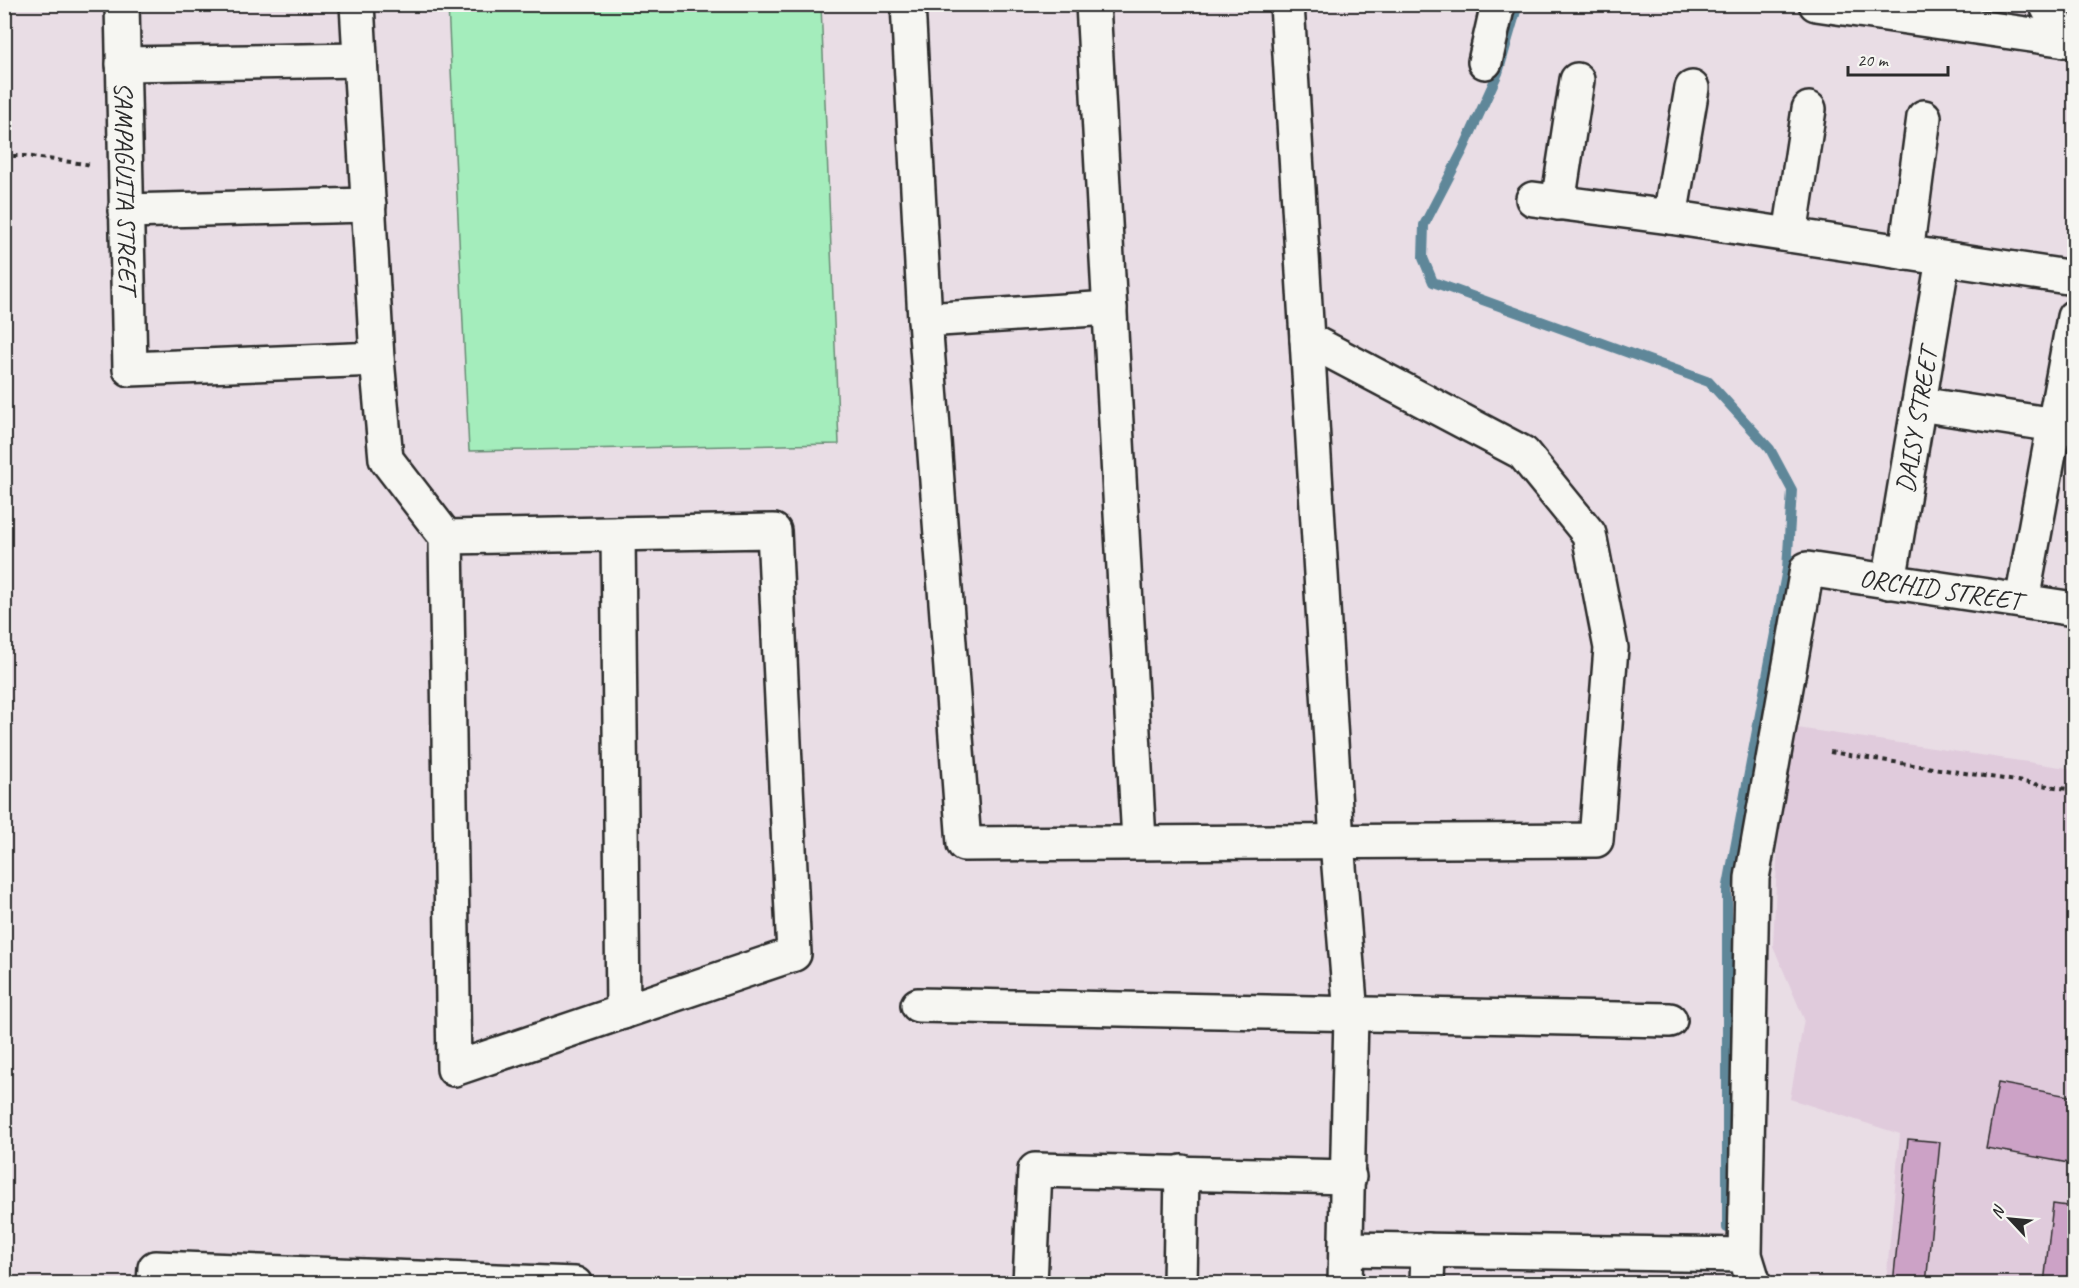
<svg xmlns="http://www.w3.org/2000/svg" width="2079" height="1288" font-family="Caveat,sans-serif">
  <rect width="100%" height="100%" fill="#e9dde5"/>
  <filter id="ink" filterUnits="userSpaceOnUse"><feTurbulence type="fractalNoise" baseFrequency=".0167" numOctaves="2"/><feDisplacementMap in="SourceGraphic" scale="12" xChannelSelector="R" yChannelSelector="G"/><feConvolveMatrix kernelMatrix="1 2 1 2 8 2 1 2 1" color-interpolation-filters="sRGB"/></filter>
  <g filter="url(#ink)">
    <path fill="#e0cbdc" d="M1797,728L2074,769V1283H1886L1900,1134L1790,1099L1804,1019L1773,946L1778,840Z"/>
    <path fill="#a4edbc" stroke="#688c74" stroke-width="1.5" d="M448,5H821L839,444L469,451Z"/>
    <g fill="none" stroke-linecap="round" stroke-linejoin="round">
      <path stroke="#5f8799" stroke-width="10" d="M1518,4L1498,73L1463,150L1424,225L1423,258L1433,282L1709,382L1770,449L1792,490L1787,569L1727,891V1228"/>
    </g>
    <g fill="#cca2c6" stroke="#2b2b2b" stroke-width="1.5">
      <path d="M1998,1083L2074,1097V1164L1986,1148Z"/>
      <path d="M1908,1139L1940,1142L1926,1284H1893Z"/>
      <path d="M2053,1204L2074,1207V1284H2044Z"/>
    </g>
    <g fill="none" stroke-linecap="round" stroke-linejoin="round">
      <defs>
        <g id="minor">
          <path id="s1" d="M122,4L130,369L377,359"/>
          <path d="M357,4L377,359L386,459L446,537L454,1069L794,954L774,531L446,537"/>
          <path d="M908,4L925,320L964,844L1596,840L1611,648L1589,534L1523,453L1307,339"/>
          <path d="M1093,4L1139,841"/>
          <path d="M1287,4L1337,842L1351,1015L1345,1284"/>
          <path d="M1816,4L2074,41"/>
          <path d="M2046,4L2065,40"/>
          <path d="M1485,62L1498,4"/>
          <path d="M123,64L360,60"/>
          <path d="M1533,199L1670,217L2074,278"/>
          <path d="M1558,203L1577,80"/>
          <path d="M125,211L369,205"/>
          <path d="M1670,217L1692,88"/>
          <path d="M1790,235L1809,109"/>
          <path d="M1906,253L1924,117"/>
          <path d="M925,320L1110,308"/>
          <path d="M1919,404L2074,428"/>
          <path d="M618,534L623,1012"/>
          <path id="s2" d="M1889,582L1943,259"/>
          <path d="M2022,601L2074,317"/>
          <path d="M918,1005L1670,1020"/>
          <path d="M1346,1249L1745,1255"/>
          <path d="M154,1284L155,1268L575,1284"/>
          <path d="M1030,1284L1035,1170L1349,1177"/>
          <path d="M1180,1284L1182,1172"/>
          <path d="M1427,1284L1428,1250"/>
          <path id="s3" d="M1754,1284L1745,1255L1752,878L1807,569L2074,609"/>
        </g>
      </defs>
      <use href="#minor" stroke="#2b2b2b" stroke-width="38"/>
      <g stroke="#2b2b2b" stroke-width="4" stroke-dasharray="4.5 4.5" stroke-linecap="butt">
        <path d="M4,156H25L93,165"/>
        <path d="M1830,752L2074,790"/>
      </g>
      <use href="#minor" stroke="#f6f6f2" stroke-width="33"/>
    </g>
  </g>
  <g text-anchor="middle" dominant-baseline="central" stroke-width="4.5" stroke-linejoin="round" paint-order="stroke">
    <g font-size="26" fill="#2b2b2b" stroke="#f6f6f2">
      <text stroke="none"><textPath href="#s1" startOffset="183">SAMPAGUITA STREET</textPath></text>
      <text stroke="none"><textPath href="#s2" startOffset="164">DAISY STREET</textPath></text>
      <text stroke="none"><textPath href="#s3" startOffset="856">ORCHID STREET</textPath></text>
    </g>
  </g>
  <rect width="2079" height="1288" fill="none" stroke="#f6f6f2" stroke-width="24"/>
  <rect x="12" y="12" width="2055" height="1264" fill="none" stroke="#2b2b2b" stroke-width="2" filter="url(#ink)"/>
  <g transform="translate(2010 1219) rotate(296)" stroke="#f6f6f2" stroke-width="4.5" paint-order="stroke">
  <path d="M0-4.5L10 22L0 15L-10 22Z" fill="#2b2b2b"/>
  <text y="-9" font-size="16" font-weight="bold" text-anchor="middle" fill="#2b2b2b">N</text>
  </g>
  <path d="M1848 66v9h100v-9" fill="none" stroke="#2b2b2b" stroke-width="3"/>
  <text x="1857" y="66" font-size="18" fill="#2b2b2b" stroke="#f6f6f2" stroke-width="4.5" paint-order="stroke">20 m</text>
</svg>
